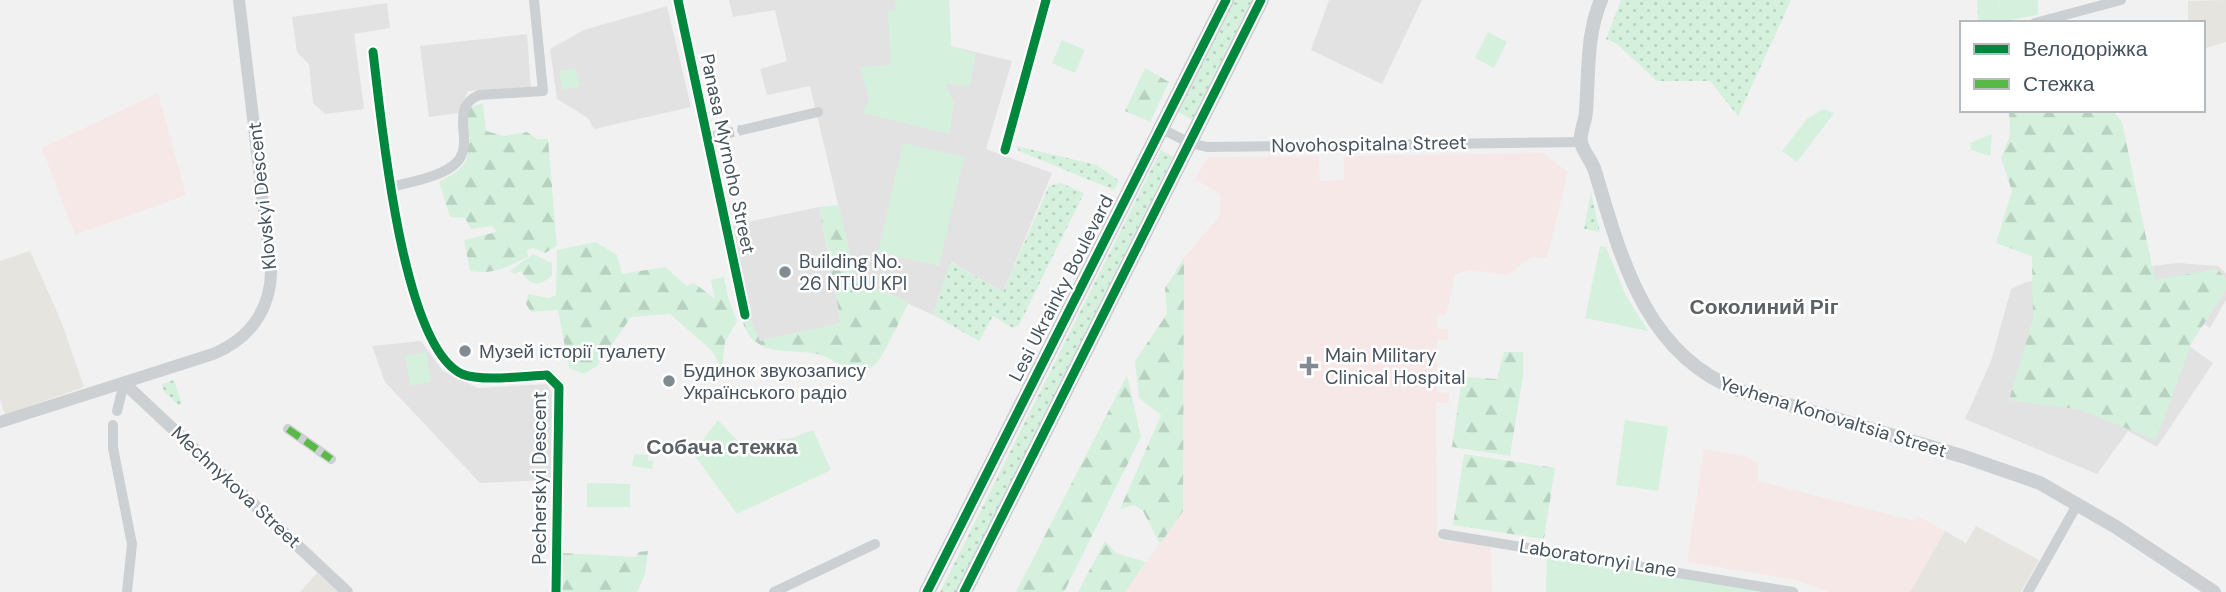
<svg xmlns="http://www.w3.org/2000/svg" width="2226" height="592" font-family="'DM Sans',sans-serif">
  <defs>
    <pattern id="grass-dots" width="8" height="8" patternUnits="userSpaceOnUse" patternTransform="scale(1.75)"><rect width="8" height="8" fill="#d5f1de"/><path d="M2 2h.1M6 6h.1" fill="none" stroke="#b8d1c1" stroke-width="1.8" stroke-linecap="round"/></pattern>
    <pattern id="forest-firs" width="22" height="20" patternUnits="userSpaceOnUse" patternTransform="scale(1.75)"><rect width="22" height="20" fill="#d5f1de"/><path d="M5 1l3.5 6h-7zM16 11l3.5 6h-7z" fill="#b8d1c1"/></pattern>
  </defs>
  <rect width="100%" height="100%" fill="#f1f1f1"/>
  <g fill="#e6e4df">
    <path d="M2226,0V42L2203,49V23H2188V1Z"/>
    <path d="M30,251L61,321L84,387L5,415L0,399V261Z"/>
    <path d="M1976,526L2039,560L2021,592H1910L1945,531L1966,543Z"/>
    <path d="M317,573L338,592H300Z"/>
  </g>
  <g fill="#e3e2e3">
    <path d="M729,0H949L951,46L1012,61L986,149L1052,173L1003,292L951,262L933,315L856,280L810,86L767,95L760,69L787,61L775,10L733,17Z"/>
    <path d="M1329,0H1422L1382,84L1311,50Z"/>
    <path d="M387,3L390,28L354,34L364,109L325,114L313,103L309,64L297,52L292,17Z"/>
    <path d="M667,6L691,107L594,129L588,118L557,99L550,49L584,30Z"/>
    <path d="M527,34L531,88L468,91L458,113L429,117L420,46Z"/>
    <path d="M819,207L841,323L760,341L749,333L751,324L729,226Z"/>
    <path d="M2178,263L2218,266L2226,273V300L2210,328L2155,295L2188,345L2213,363L2157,447L2128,431L2097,474L1965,419L1991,361L2011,289L2026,282L2046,279L2100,281L2153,266Z"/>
    <path d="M421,341L443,371L478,388L547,384L552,392L551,480L480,483L385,382L372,346Z"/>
  </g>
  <g fill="#f7e8e8">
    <path d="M158,93L186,195L75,235L42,148Z"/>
    <path d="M1543,153L1568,172L1547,258L1532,257L1508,275L1470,270L1455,274L1446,315H1437V329H1448V340H1437V392L1449,393V403H1436L1437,534L1440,540L1491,544L1492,592H1125L1183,511L1181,283L1184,258L1220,215V194L1195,179L1208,157L1319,156L1320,181L1344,180V156Z"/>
    <path d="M1704,449L1748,457L1758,464V481L1915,521L1918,516L1945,531L1910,592H1829L1792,579L1687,562Z"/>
  </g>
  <g fill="url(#grass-dots)">
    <path d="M1234,0H1252L1192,120L1178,112Z"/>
    <path d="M1621,0H1791L1738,116L1710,81H1657L1617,44L1606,39Z"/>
    <path d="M1016,146L1097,165L1119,181L1114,190L1019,151Z"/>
    <path d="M1161,150L1173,157L956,592H940Z"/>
    <path d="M1061,183L1084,193L1019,325L1013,328L993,316L979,341L933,315L950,262L1003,292L1049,186Z"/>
    <path d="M1591,192L1600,232L1584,229Z"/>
    <path d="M174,380L182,404L179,405L164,392L162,384Z"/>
  </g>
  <g fill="url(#forest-firs)">
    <path d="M1977,0H2000L1998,17L1994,23H1984L1978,19Z"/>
    <path d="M1145,68L1169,82L1150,122L1125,111Z"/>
    <path d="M483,103L486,131L504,136L527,132L537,139H548L557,246L545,253L533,248L527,250L528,257C507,267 494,275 470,271L464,240L497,232L492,226L471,229L465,218L450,217L439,182C493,156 450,142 471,107Z"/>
    <path d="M2009,110H2112L2122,122L2155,280L2217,269L2226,278V290L2192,342L2156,440L2078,409L2009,400L2033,319L2032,256L1996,243L2012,191L2001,158L2010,135Z"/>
    <path d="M839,205L856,280L909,302C901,316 883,361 872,367C849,378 836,358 817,354C799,350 774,354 759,344C750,339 747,332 743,323L750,318L760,341L841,323L819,207Z"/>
    <path d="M596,242L617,255L622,274L665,267L687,286L694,283L715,299L728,297L737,321L725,342L722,369L711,350L670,314L631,317L597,366L584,374L569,368L558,310L531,312L526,304L528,294L549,298L556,295L557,250Z"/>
    <path d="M533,254L552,263V275C539,288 530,286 521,271L515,274L510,271Z"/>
    <path d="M1184,258L1183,511L1160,544L1143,511L1134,505L1120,509L1161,415L1139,398L1135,361L1167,314L1165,288Z"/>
    <path d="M1504,352H1523V376L1510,456L1452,447L1462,377L1497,379Z"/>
    <path d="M1127,375L1141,437L1064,592H1016Z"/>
    <path d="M634,454L648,455V460L653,461L652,469L632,466Z"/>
    <path d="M1464,454L1555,468L1544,539L1453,525Z"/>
    <path d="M1105,541L1116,553L1146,562L1125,592H1078Z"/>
    <path d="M648,551L645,574L637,592H561L562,553L636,557L638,552Z"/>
  </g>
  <g fill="#d5f1de">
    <path d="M895,0H949L951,46L976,54L970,86L945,84L954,102L949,134L863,113L869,99L860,67L891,65L888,11L896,10Z"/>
    <path d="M2000,0H2038V15L1994,23L1998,17Z"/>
    <path d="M1488,32L1507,42L1494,68L1475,58Z"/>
    <path d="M1062,40L1085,50L1075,73L1052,63Z"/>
    <path d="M576,68L580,86L563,90L559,72Z"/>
    <path d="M1823,109L1834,113L1797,162L1782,151L1807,119Z"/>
    <path d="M1992,134L1990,156L1971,150L1970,143Z"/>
    <path d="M903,143L964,157L939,266L878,252Z"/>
    <path d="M1600,246L1606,247L1625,294L1648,331L1585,318Z"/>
    <path d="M724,277L728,297L715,299L711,280Z"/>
    <path d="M426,352L431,382L411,386L405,356Z"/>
    <path d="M718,420L751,455L775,440L792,438L813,430L831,470L737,514L693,453Z"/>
    <path d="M1625,420L1668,427L1658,491L1616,485Z"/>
    <path d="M587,483L630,484V507H587Z"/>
    <path d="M1547,552L1763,592H1546Z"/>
  </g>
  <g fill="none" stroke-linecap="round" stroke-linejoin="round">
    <path stroke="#c6cacc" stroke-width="10" stroke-dasharray="10 5" stroke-linecap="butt" d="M724,134L742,130"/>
    <g stroke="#ccd0d2" stroke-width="10">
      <path d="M678,0L745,315"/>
      <path d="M2035,23L2121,0"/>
      <path d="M373,52C381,116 401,346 462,374C482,382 524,376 547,375L559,387L556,592"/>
      <path d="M1160,128L1190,143L1207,147L1581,142"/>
      <path d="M742,130L818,112"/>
      <path d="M706,138L724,134"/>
      <path d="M1005,150L1046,0"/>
      <path d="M391,187C410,182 443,177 457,162C476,141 447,109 479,95L543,91L534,0"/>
      <path d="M117,411L124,383"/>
      <path d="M113,425V448L132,544L127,592"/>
      <path d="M288,429L331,459"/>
      <path d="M1443,534L1793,592"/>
      <path d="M774,592L875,544"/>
      <path d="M2028,592L2078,503"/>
    </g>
    <g stroke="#ccd0d2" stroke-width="12">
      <path d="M124,383L347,592"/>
      <path d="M0,422L213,354C250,339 271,309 271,270L239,0"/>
    </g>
    <path stroke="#ccd0d3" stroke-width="14" d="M1601,0C1586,36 1589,73 1586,111C1586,120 1579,134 1581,142C1583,152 1592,161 1595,171C1621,258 1645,354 1738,390L1965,457L2040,483L2116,527L2214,592"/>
    <g stroke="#c8cccf" stroke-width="16">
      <path d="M927,592L1226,0"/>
      <path d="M964,592L1261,0"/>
    </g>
    <path stroke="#58b947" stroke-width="7" stroke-dasharray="14 7" stroke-linecap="butt" d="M288,429L331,459"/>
    <defs>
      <g id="cycleway">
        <path d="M678,0L745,315"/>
        <path d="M373,52C381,116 401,346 462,374C482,382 524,376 547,375L559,387L556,592"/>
        <path d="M1005,150L1046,0"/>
        <path d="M927,592L1226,0"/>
        <path d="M964,592L1261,0"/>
      </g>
    </defs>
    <use href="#cycleway" stroke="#fff" stroke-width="13"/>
    <use href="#cycleway" stroke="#00873e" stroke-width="9"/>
  </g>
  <g fill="#828b91" stroke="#fff" stroke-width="2.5">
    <circle cx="785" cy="272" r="7"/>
    <circle cx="465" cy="351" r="7"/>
    <path d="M1305.5 355.5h7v7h7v7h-7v7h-7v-7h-7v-7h7z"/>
    <circle cx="669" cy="381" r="7"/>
  </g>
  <g text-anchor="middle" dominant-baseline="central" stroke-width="5" stroke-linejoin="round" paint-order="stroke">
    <g font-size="19" fill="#47545e" stroke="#fff">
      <text transform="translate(1369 144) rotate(-1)">Novohospitalna Street</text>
      <text transform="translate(728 154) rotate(78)">Panasa Myrnoho Street</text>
      <text transform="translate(262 196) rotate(-96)">Klovskyi Descent</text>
      <text transform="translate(1061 288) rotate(-63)">Lesi Ukrainky Boulevard</text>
      <text transform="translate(1833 417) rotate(17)">Yevhena Konovaltsia Street</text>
      <text transform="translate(539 478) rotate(-90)">Pecherskyi Descent</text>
      <text transform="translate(236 487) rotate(43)">Mechnykova Street</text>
      <text transform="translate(1598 558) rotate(9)">Laboratornyi Lane</text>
    </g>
    <g font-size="19" fill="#47545e" stroke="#fff" text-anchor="start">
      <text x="799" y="261">Building No.<tspan x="799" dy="22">26 NTUU KPI</tspan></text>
      <text x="479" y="351">Музей історії туалету</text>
      <text x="1325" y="355">Main Military<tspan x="1325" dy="22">Clinical Hospital</tspan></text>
      <text x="683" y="370">Будинок звукозапису<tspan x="683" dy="22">Українського радіо</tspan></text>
    </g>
    <g font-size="21" font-weight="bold" fill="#5c6165" stroke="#fff">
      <text x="1764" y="307">Соколиний Ріг</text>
      <text x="722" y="447">Собача стежка</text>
    </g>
  </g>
  <rect x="1960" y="21" width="245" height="91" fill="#ffffff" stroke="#b5bbbf" stroke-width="2"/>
  <rect x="1974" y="44" width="35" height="10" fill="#00873e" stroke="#b5bbbf" stroke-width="2"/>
  <text x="2023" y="56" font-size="21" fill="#47545e">Велодоріжка</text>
  <rect x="1974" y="79" width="35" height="10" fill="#58b947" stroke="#b5bbbf" stroke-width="2"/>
  <text x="2023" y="91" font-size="21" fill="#47545e">Стежка</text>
</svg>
